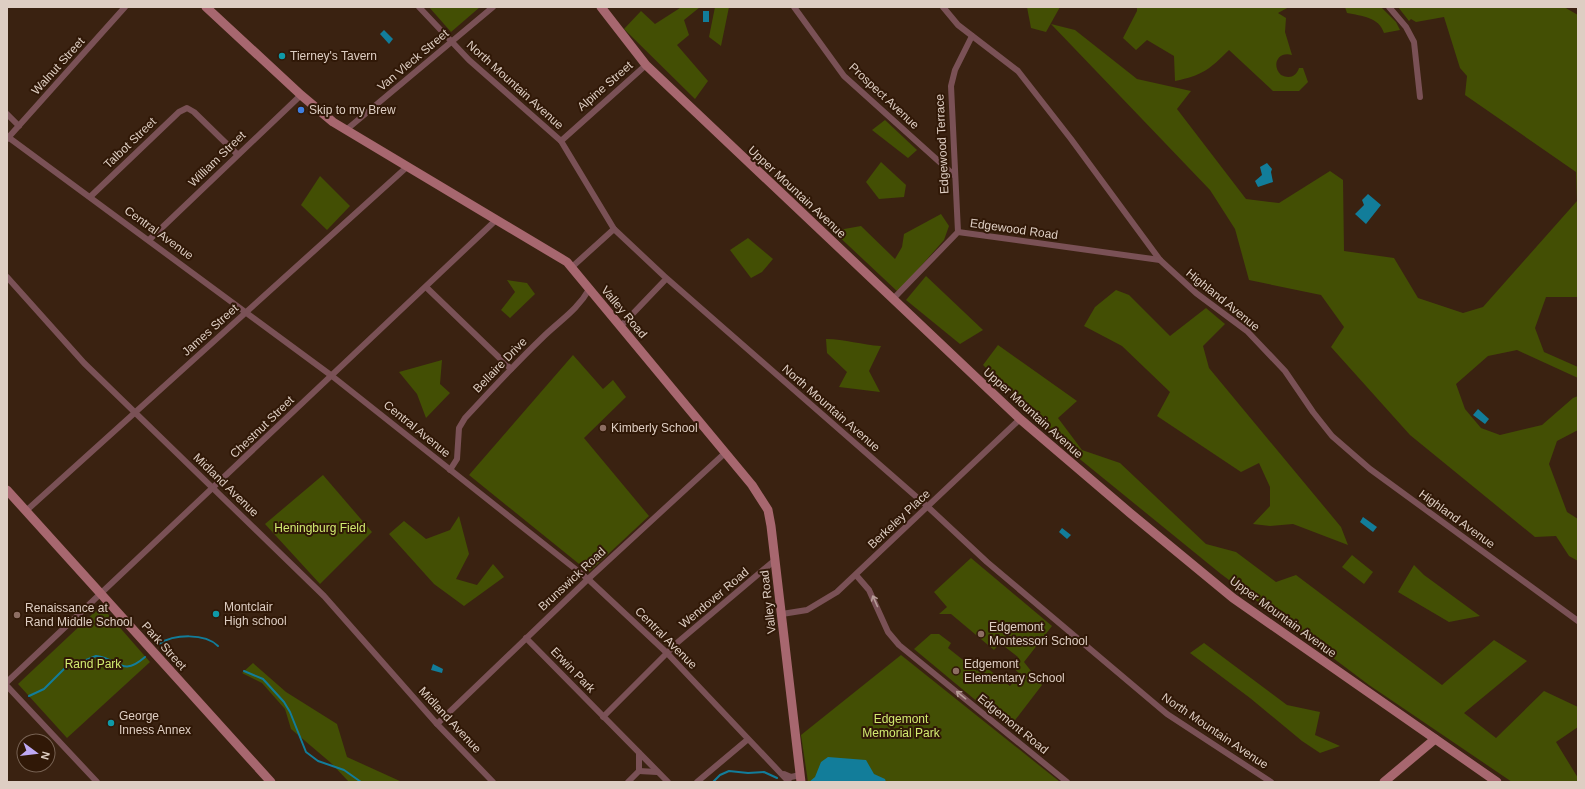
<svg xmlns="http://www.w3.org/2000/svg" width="1585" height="789" font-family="Helvetica,sans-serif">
  <rect width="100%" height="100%" fill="#3a2211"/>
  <g fill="#434f04">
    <path d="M429,7H480L451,32Z"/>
    <path d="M679,7H700L684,20L689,35L677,45L708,81L695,99L624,29L641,11L655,24L680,8Z"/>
    <path d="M715,7H729L721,46L709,37Z"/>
    <path d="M1027,7H1060L1046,32L1031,28Z"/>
    <path d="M1137,7H1289L1278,13L1286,18L1285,32L1292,55C1278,51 1271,65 1281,75C1289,79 1296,77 1299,68H1303L1308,82L1299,91H1273L1229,50C1209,70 1203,75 1175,81L1174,56L1147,40L1136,50L1123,38L1137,11Z"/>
    <path d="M1345,7H1381L1396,22L1400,30L1384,33C1379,17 1362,16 1347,13Z"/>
    <path d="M1398,7H1564L1578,15V297H1546L1535,328L1544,352L1578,367V378L1517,350L1488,356L1456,384L1465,409L1481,428L1500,435L1542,425L1573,398L1578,396V430L1557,441L1549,464L1567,512L1578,519V561L1569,556L1556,536L1535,537L1410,435L1331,347L1344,327L1321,295L1249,280L1235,229L1210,190L1051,24L1075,30L1137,79L1191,91L1177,109L1246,199L1279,203L1330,171L1343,180L1344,251L1394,258L1418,298L1463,313L1483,307L1577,201L1576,172L1465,95L1467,76L1460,68L1444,17L1416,22L1411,19L1409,21Z"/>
    <path d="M885,120L917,150L908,158L872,130Z"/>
    <path d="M881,162L906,185L904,197L879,199L866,182Z"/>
    <path d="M320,176L350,206L327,230L301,205Z"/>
    <path d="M941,214L949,226L944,240L898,292L833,231L861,226L895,259L902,247L904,234Z"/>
    <path d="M748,238L773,259L762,272L751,278L730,250Z"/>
    <path d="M926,276L983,330L960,344L906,300Z"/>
    <path d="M507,280L527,283L535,294L510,318L501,310L515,292Z"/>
    <path d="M1116,290L1129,295L1170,336L1206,308L1225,324L1203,346L1209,368L1341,527L1348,545L1293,524L1270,526L1253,524L1270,506V487L1259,463L1241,472L1157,416L1170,392L1122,346L1084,326L1095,307Z"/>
    <path d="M826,339C845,339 862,345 881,346L869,371L880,392L839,387L847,372L827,353Z"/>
    <path d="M998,345L1077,401L1058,418L1082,450L1120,463L1206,544L1236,552L1276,582L1296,575L1442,685L1494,640L1527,661L1464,713L1496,738L1544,691L1578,707V727L1556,742L1578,778V782H1512L1369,685L1221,574L1076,456L983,365Z"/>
    <path d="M573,355L603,389L613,380L626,397L584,438L649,516L589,572L469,475Z"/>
    <path d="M442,360L440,384L450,393L426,418L417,394L399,372Z"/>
    <path d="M323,475L372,532L320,584L265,524Z"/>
    <path d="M459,516L469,554L456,579L477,585L493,564L504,577L464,606L434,584L389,534L404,521L426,539L450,530Z"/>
    <path d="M1352,555L1373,572L1364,584L1342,567Z"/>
    <path d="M971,558L1052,626L1024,662L1042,685L1009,728L914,649L931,634H939L951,643L948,648L977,671L982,664L1010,686L1020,674L1011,666L1018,657L1000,643L994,650L951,614H939L947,607L934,592Z"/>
    <path d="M1414,565L1424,575L1480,616L1449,622L1398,592Z"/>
    <path d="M101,606L150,662L67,738L18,684Z"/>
    <path d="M1204,643L1287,705L1320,712L1315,735L1340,746L1320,753L1302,741L1250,698L1190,653Z"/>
    <path d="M901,655L1060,782H808L801,735Z"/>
    <path d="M253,663L286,692L337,724L347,757L402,782H349L331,763L291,729L285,709L262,683L242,673Z"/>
  </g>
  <g fill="#127d9a">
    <rect x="703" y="11" width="6" height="11"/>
    <path d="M384,30L393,39L389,44L380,34Z"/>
    <path d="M1267,163L1272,169L1271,172L1273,182L1258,187L1255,181L1262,175L1260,167Z"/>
    <path d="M1368,194L1381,205L1366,224L1355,214L1364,205L1362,200Z"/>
    <path d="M1478,409L1489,419L1485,424L1473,415Z"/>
    <path d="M1363,517L1377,527L1373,532L1360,522Z"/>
    <path d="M1062,528L1071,535L1067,539L1059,532Z"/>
    <path d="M433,664L443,669L442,673L431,670Z"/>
    <path d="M828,757L866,760L874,774L885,779L886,782H809L815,777L821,762Z"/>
  </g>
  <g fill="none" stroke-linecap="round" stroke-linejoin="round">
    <g stroke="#127d9a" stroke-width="2">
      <path d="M159,644C174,634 205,633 218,646"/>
      <path d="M244,671L263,679L284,702L290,712L306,752L318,761L344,770L361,782"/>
      <path d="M29,696L44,689L64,669L96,656C119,658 121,678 145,657"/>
      <path d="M713,782L720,775L729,771L748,773L764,772L777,778"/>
    </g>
    <g stroke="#7a5156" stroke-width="6">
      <path d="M419,7L469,60L561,141L614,229L664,276L928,507L987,562L1167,714L1271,782"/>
      <path d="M794,7L844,76L954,175"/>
      <path d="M943,7L958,25L1018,71L1071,139L1160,260L1196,293L1247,331L1285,371L1313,412L1332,436L1370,469L1578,621"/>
      <path d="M1389,7L1406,27L1414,42L1420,97"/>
      <path d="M7,114L19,126"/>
      <path d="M346,130L493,7"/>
      <path d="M8,137L332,376L588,579L667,653L789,782"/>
      <path d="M7,139L125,7"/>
      <path d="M561,141L646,65"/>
      <path d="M90,197L179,112L187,108L194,112L237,154"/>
      <path d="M958,232L951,86L955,70L972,36"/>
      <path d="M149,240L301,95"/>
      <path d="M572,267L614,229"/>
      <path d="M7,277L84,363L324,596L437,724L493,782"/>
      <path d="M426,287L511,369"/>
      <path d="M893,299L958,232L1160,260"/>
      <path d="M621,326L666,279"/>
      <path d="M450,470L457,459L459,428L465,418C490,391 515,364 541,339C560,320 576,312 590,288"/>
      <path d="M27,510L408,166"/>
      <path d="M856,575L869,590L888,632L899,645L1067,782"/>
      <path d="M782,614L807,610L837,592L1020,419"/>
      <path d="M526,638L668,782"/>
      <path d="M7,682L496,220"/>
      <path d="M7,686L97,782"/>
      <path d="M603,717L678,642L775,560"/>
      <path d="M437,724L588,579L725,453"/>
      <path d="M639,771L657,772"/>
      <path d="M784,774L791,777L800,775"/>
      <path d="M628,782L639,771V753"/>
      <path d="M697,782L747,740"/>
    </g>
    <g stroke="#a7676f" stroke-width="9">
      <path d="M206,7L301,95L333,122L567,262L752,485L768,510L771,526L801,782"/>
      <path d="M601,7L646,65L1020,419L1130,513L1233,598L1497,782"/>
      <path d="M7,490L271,782"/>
      <path d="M1384,782L1435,739"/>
    </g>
  </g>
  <defs><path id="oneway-shaft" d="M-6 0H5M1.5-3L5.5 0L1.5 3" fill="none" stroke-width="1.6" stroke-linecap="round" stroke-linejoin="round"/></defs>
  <g stroke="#b69c97">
    <use href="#oneway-shaft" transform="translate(875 601) rotate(-114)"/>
    <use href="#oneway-shaft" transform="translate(961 695) rotate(-141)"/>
  </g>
  <g fill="#0f9aa8" stroke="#301807" stroke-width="1.5">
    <circle cx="282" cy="56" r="4"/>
    <circle cx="216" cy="614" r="4"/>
    <circle cx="111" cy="723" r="4"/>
  </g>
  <circle fill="#3f7fe0" stroke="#301807" stroke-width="1.5" cx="301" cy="110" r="4"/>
  <g fill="#8d6e63" stroke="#301807" stroke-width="1.5">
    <circle cx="603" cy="428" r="4"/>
    <circle cx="17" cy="615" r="4"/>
    <circle cx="981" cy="634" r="4"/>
    <circle cx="956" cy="671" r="4"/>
  </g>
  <g text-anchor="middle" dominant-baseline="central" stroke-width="4" stroke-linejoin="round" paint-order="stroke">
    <g font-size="12" fill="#decec3" stroke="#301807" text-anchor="start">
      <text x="290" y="56">Tierney's Tavern</text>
      <text x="309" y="110">Skip to my Brew</text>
      <text x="611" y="428">Kimberly School</text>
      <text x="224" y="607">Montclair<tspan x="224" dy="14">High school</tspan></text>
      <text x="25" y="608">Renaissance at<tspan x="25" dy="14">Rand Middle School</tspan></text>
      <text x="989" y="627">Edgemont<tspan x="989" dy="14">Montessori School</tspan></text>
      <text x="964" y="664">Edgemont<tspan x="964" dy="14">Elementary School</tspan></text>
      <text x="119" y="716">George<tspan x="119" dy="14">Inness Annex</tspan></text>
    </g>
    <g font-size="12" fill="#decec3" stroke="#301807">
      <text transform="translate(413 60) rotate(-40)">Van Vleck Street</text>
      <text transform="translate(58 66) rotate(-48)">Walnut Street</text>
      <text transform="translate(515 85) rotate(42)">North Mountain Avenue</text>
      <text transform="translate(605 86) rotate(-41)">Alpine Street</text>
      <text transform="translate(884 96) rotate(43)">Prospect Avenue</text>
      <text transform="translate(130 143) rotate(-44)">Talbot Street</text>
      <text transform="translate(942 144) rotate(-93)">Edgewood Terrace</text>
      <text transform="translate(217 159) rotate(-44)">William Street</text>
      <text transform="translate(797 192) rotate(43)">Upper Mountain Avenue</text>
      <text transform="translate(1014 229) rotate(8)">Edgewood Road</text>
      <text transform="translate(159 233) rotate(36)">Central Avenue</text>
      <text transform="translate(1223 300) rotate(39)">Highland Avenue</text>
      <text transform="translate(624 312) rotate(50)">Valley Road</text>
      <text transform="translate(210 330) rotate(-42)">James Street</text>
      <text transform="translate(500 365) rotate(-46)">Bellaire Drive</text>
      <text transform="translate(831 408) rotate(41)">North Mountain Avenue</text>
      <text transform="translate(1033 413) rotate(42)">Upper Mountain Avenue</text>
      <text transform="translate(262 427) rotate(-44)">Chestnut Street</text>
      <text transform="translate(417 429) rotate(39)">Central Avenue</text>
      <text transform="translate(226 485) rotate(44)">Midland Avenue</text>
      <text transform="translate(899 519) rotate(-43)">Berkeley Place</text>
      <text transform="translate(1457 519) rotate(36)">Highland Avenue</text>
      <text transform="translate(572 579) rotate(-43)">Brunswick Road</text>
      <text transform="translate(714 598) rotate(-40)">Wendover Road</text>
      <text transform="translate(768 602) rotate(-97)">Valley Road</text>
      <text transform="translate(1283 617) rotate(36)">Upper Mountain Avenue</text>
      <text transform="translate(666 638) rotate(45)">Central Avenue</text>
      <text transform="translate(164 646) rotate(48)">Park Street</text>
      <text transform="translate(573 670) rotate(46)">Erwin Park</text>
      <text transform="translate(450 720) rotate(47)">Midland Avenue</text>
      <text transform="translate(1013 724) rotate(39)">Edgemont Road</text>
      <text transform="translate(1215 731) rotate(34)">North Mountain Avenue</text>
    </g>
    <g font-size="12" fill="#d2eb70" stroke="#301807">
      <text x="320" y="528">Heningburg Field</text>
      <text x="93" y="664">Rand Park</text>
      <text x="901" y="719">Edgemont<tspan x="901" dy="14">Memorial Park</tspan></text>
    </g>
  </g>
  <rect width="1585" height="789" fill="none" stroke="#decec3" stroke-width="16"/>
  <g transform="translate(36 753) rotate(105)"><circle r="19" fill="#301807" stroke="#766152"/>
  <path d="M0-3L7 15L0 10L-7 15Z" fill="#bfa9f4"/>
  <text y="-6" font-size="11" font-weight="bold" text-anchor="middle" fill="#decec3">N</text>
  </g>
</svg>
